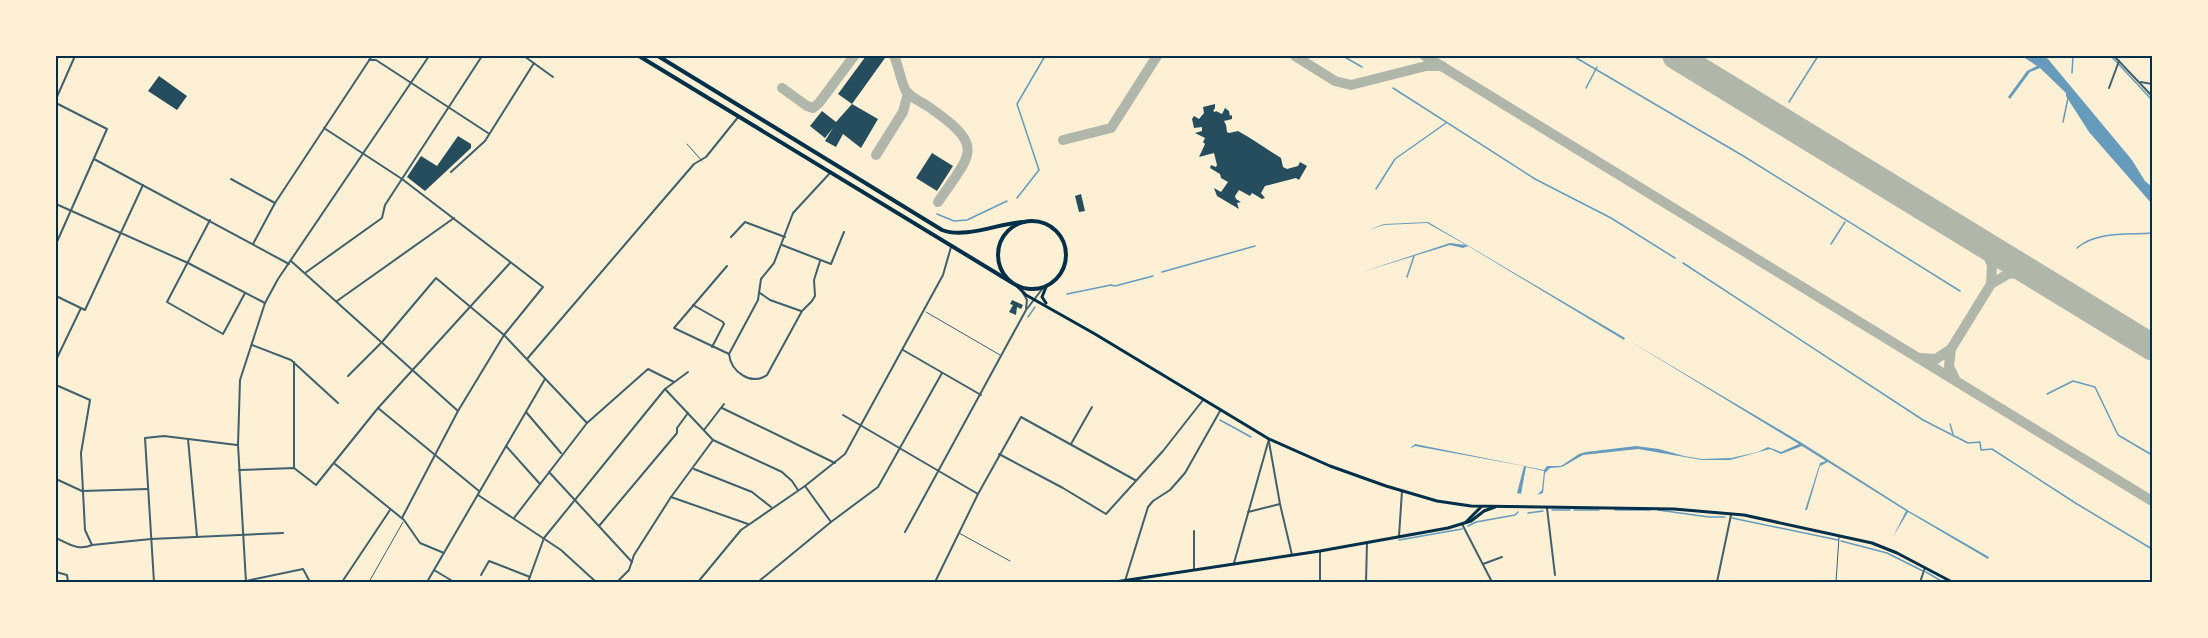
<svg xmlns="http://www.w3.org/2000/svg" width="2208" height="638" font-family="'PT Sans Narrow',sans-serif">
  <rect width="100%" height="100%" fill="#fdf0d5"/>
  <g fill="#669bbc">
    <path d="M2022,56H2043L2048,59L2132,160L2145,181L2152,187V204L2089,132L2066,96V93L2040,68L2030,72L2010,99L2008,97L2027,71L2037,66Z"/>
    <path d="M1428,222L1625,338L1624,340L1468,246L1463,248L1450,245L1362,272L1450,243L1466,245L1427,223L1384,225L1368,230L1384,224Z"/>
    <path d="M1628,340L1802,443L1909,511L1989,557L1988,559L1908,512L1893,537L1906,511L1828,462L1820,466L1807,510H1805L1820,463L1826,461L1802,446L1781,454L1770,449L1730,460H1702L1638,449L1583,455L1562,467L1550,468L1545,473L1543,493L1537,495L1542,490L1544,471L1526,467L1521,494L1517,493L1524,466L1415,446L1409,449L1415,444L1544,470L1547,466H1561L1579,454L1586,452L1636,446L1659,449L1684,456L1702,459L1731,458L1758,452L1768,447L1781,452L1799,444Z"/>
  </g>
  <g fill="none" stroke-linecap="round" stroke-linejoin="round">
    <g stroke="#669bbc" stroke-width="1.5">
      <path d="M1343,56L1362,67"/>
      <path d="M1573,56L1745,157L1960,291"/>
      <path d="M2111,56L2152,100"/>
      <path d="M1968,57V56"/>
      <path d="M2072,73L2073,56"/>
      <path d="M1393,88L1535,179L1611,218L1675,258"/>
      <path d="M1586,88L1597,67"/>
      <path d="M1789,102L1818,56"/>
      <path d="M2063,122L2068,98"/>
      <path d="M1376,189L1395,159L1446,123"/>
      <path d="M1017,198L1039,170L1017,104L1045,56"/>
      <path d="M937,214L954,221L967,220L1007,201"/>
      <path d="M1831,244L1845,222"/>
      <path d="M2077,248C2095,231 2129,235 2152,233"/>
      <path d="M1683,263L1923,420L1968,443L1980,442L1981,450L1992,449L2077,504L2152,549"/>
      <path d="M1162,272L1255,246"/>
      <path d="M1407,277L1414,256"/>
      <path d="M1067,294L1111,285L1115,286L1153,276"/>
      <path d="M1028,317L1035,307"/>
      <path d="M2047,394L2073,381L2095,387L2118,435L2152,455"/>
      <path d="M1220,420L1251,437"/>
      <path d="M1950,424L1953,434"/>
      <path d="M1552,510H1570"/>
      <path d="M1574,510H1599"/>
      <path d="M1615,510H1650"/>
      <path d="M1658,510L1709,517H1725"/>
      <path d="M1528,513L1543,511"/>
      <path d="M1732,518L1838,540"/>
      <path d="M1468,526L1476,522L1515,515L1518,512"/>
      <path d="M1399,540L1462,529"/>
      <path d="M1841,541L1887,553L1923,571"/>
      <path d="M1926,572L1943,582"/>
    </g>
    <g stroke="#b1b6ab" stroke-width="10">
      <path d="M894,56C898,64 902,85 906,91C911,98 922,102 929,107C986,147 972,152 938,202"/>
      <path d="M1295,56L1335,81L1351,85L1426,66H1442"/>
      <path d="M1425,56L2152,501"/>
      <path d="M782,88L807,106L813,108L819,103L854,56"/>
      <path d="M1063,140L1111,128L1157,56"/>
      <path d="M876,155L903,112L908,93"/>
      <path d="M1982,243L1992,265L1991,284L2008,274L2030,272"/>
      <path d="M1951,349L1991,284"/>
      <path d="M1921,358L1936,359L1951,349L1949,366L1955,379"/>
    </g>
    <path stroke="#b1b6ab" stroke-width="27" d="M1676,56L2152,347"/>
  </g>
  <g fill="#264d5e">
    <path d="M866,56H881L885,58L852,104L838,94Z"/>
    <path d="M159,76L187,96L177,110L148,91Z"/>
    <path d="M852,104L878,119L861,148L843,134L836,147L825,141L833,128L825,138L810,126L822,111L836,122Z"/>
    <path d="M1215,104V108L1213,111L1215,112L1216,111L1222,114L1225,108L1229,111L1230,116L1232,115V119L1224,121L1226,125L1227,132L1229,133L1238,131L1250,138L1281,158L1283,167L1287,169L1298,166L1300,162L1307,166L1299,180L1296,178L1265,186L1261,193L1265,198L1262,199L1252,193L1250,196L1239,190L1235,196L1236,199L1241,202L1237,203L1239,209L1217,196L1214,188L1221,192L1228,182L1221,178L1220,174L1210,168L1211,165L1216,167L1217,165L1214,153L1199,157L1205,144L1203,142L1205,138L1195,133L1202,131V127L1194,128L1192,119L1194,116L1199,119L1204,113L1203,107Z"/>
    <path d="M458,136L471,144V148L425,191L407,177L421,156L437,166Z"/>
    <path d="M932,153L953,166L937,191L916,178Z"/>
    <path d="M1081,194L1085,211L1079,212L1075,196Z"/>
    <path d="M1012,300L1023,305L1021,309L1017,307L1016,315L1009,312L1013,305L1010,304Z"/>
  </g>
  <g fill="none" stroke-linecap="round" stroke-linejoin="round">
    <g stroke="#3f606c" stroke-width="1">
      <path d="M687,144L702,161"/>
      <path d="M926,312L1000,355"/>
      <path d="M959,533L1010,561"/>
      <path d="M369,582L403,522"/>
      <path d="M1836,582L1839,537"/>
    </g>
    <g stroke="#3f606c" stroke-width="2">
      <path d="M524,56L553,77"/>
      <path d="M2114,56L2152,96"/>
      <path d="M2150,56H2152"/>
      <path d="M369,60H376L488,133"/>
      <path d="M2141,82L2152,84"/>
      <path d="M2109,88L2119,61"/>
      <path d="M56,103L107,129L56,244"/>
      <path d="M324,128L402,179L543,287L504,335L458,411L402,518"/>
      <path d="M94,159L289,264"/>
      <path d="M451,172L485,141L534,63"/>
      <path d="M231,179L275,203"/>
      <path d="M56,204L188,263L265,303"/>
      <path d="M210,220L167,302L223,334L245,293"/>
      <path d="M731,237L745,222L785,237"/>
      <path d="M253,244L275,203L372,56"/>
      <path d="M782,245L831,264L844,232"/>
      <path d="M291,261L458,411"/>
      <path d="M820,261L814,280L815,296L812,301L802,311L767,375C751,386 731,372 729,354L758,300L761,279L774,263L793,213L830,173"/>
      <path d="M727,266L674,328L729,354"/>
      <path d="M305,273L382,218L385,205L482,56"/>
      <path d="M760,293L770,300L801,311"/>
      <path d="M1023,293L1027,300L1026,308"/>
      <path d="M56,296L85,310L143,185"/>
      <path d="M337,301L454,218"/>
      <path d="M693,305L723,322L724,324L712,347"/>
      <path d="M252,345L291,360L338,403"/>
      <path d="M903,350L981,395"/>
      <path d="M527,359L663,200L694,164L706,157L739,116"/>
      <path d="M56,360L81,308"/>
      <path d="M348,376L382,342L436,278L504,335L587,423"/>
      <path d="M56,385L90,400L81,453L85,530L92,545"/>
      <path d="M665,389L713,440L782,472L792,481L798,490"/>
      <path d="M378,408L479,491"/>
      <path d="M722,408L835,463"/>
      <path d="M526,412L561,453"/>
      <path d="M843,415L978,494"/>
      <path d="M704,430L724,404"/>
      <path d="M188,439L197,537"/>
      <path d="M1269,442L1280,504L1292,555"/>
      <path d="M1071,444L1092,407"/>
      <path d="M506,446L540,484"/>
      <path d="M999,454L1063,488L1106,514L1163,451L1203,400"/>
      <path d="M335,464L404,520L420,543L444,553"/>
      <path d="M294,468V362"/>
      <path d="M694,469L752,492L771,507"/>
      <path d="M239,470L294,468L316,485L378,408L510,263"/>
      <path d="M549,472L632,562"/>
      <path d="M56,479L82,491L148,489"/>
      <path d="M805,486L831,522"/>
      <path d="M478,495L561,550L596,582"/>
      <path d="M671,497L748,524"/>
      <path d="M1547,508L1555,575"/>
      <path d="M1248,512L1280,504"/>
      <path d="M514,518L587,423L648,369L674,382"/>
      <path d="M1462,524L1492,582"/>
      <path d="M599,526L677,433V428L688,413"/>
      <path d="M905,532L1026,310L1043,288"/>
      <path d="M1399,536L1402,491"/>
      <path d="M56,538C69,544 78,551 92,545L151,539L283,533"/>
      <path d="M1320,552V582"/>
      <path d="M1234,563L1269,439"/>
      <path d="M1483,564L1502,557"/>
      <path d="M1194,569V531"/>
      <path d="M434,570L454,582"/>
      <path d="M56,572L67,575L68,582"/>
      <path d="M481,575L489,561L530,577"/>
      <path d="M1125,581L1148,507L1153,501L1170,490L1185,473L1220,411"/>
      <path d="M154,582L145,438L164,436L237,445"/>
      <path d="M224,582L246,581L303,569L310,582"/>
      <path d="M342,582L390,510"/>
      <path d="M427,582L545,379"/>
      <path d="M528,582L544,538L665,389L688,372"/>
      <path d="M617,582L629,570L634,555L671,497L713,440"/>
      <path d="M698,582L741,530L805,486L845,454L943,275L951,247"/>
      <path d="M758,582L831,522L878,487L942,373"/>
      <path d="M935,582L978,494L1021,417L1135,480"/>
      <path d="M1717,582L1731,515"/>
      <path d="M1920,582L1925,568"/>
    </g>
    <g stroke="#3f606c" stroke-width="2">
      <path d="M56,99L75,56"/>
      <path d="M246,582L238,445L240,380L265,303L278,279L429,56"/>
      <path d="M1366,582L1367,543"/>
    </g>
    <g stroke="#003049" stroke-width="3">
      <path d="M1466,522L1481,507"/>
      <path d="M1115,582L1320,551L1448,528L1471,521L1484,511L1495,507"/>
    </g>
    <g stroke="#003049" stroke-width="3">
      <path d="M1016,285L1026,295L1095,334L1269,439L1330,466L1386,486L1437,501L1471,506L1674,509L1744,515L1872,543L1897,553L1952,582"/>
      <path d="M1046,303L1042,297L1046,287"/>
    </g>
    <g stroke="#003049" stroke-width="4">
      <path d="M639,56L1011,282"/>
      <path d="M658,56L942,230C966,239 999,223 1024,222"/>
      <circle cx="1032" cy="255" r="34"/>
    </g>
  </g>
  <rect width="2208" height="638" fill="none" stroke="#fdf0d5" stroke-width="114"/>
  <rect x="57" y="57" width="2094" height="524" fill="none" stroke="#003049" stroke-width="2"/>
</svg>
